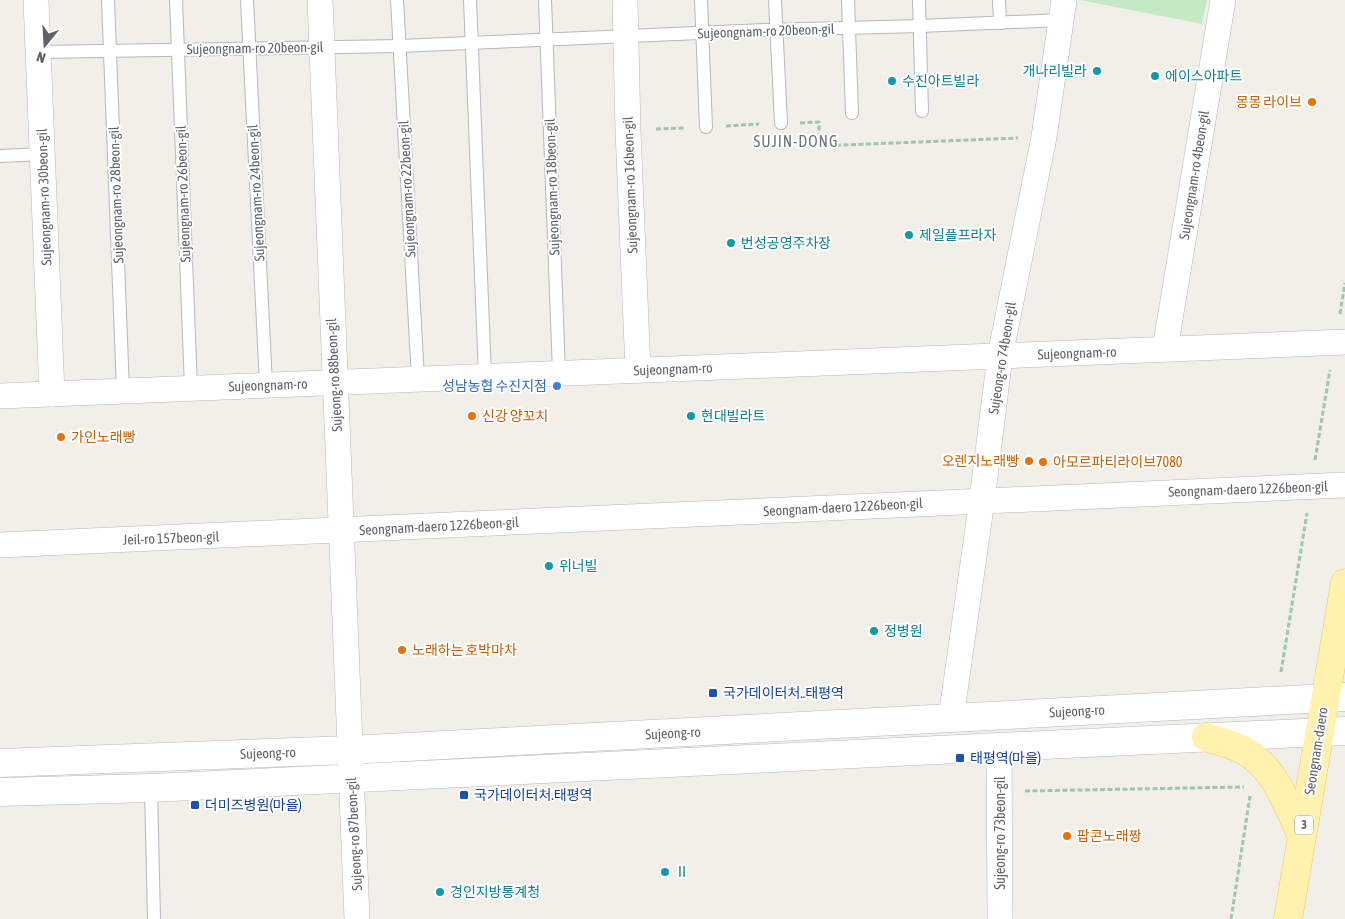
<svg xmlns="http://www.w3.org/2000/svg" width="1345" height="919" font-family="'Asap Condensed','Noto Sans KR',sans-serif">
  <rect width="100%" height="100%" fill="#f1efe8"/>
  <path fill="#c5e8c5" d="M1080,0H1207L1202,24Z"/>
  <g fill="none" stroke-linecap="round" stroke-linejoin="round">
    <defs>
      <g id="service">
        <path d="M108,0L123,391"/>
        <path d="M176,0L191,388"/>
        <path d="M247,0L266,385"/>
        <path d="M397,0L418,379"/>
        <path d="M470,0L485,376"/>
        <path d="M545,0L559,373"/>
        <path d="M701,0L706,127"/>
        <path d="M775,0L781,123"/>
        <path d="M848,0L852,113"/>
        <path d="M919,0L922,111"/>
        <path d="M999,0L1000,23"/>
        <path d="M39,52L399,46L767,30L920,26L1061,20"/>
        <path d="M0,156L43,154"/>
        <path d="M151,788L154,919"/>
      </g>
      <g id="minor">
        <path d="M36,0L52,394"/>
        <path d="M320,0L357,919"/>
        <path d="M625,0L628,131L638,370"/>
        <path d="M1165,349L1223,0"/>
        <path d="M0,396L1345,342"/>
        <path d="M0,545L1345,485"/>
        <path d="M951,718L982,500L1000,356L1044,137L1064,0"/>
        <path d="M999,747L1000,919"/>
      </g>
      <g id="secondary">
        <path d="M0,763L350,750L1345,697"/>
        <path d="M0,792L151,788L999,747L1345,731"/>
      </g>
      <g id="primary">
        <path d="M1206,737C1217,741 1232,744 1243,750C1275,767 1287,805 1302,836"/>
        <path d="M1288,919L1345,583"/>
      </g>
    </defs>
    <use href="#service" stroke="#b5b8bc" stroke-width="14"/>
    <use href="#minor" stroke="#b5b8bc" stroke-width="26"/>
    <use href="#secondary" stroke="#b6babf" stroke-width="29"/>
    <use href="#primary" stroke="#f2c960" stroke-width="29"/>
    <g stroke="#9cc7a9" stroke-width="3" stroke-dasharray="5 2.5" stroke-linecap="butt">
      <path d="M800,123L819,122V146L1018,138"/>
      <path d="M726,126L759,124"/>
      <path d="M656,129L684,128"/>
      <path d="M1340,314L1345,283"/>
      <path d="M1315,460L1330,370"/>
      <path d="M1281,672L1307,513"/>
      <path d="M1025,791L1244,787"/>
      <path d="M1231,919L1250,796"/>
    </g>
    <use href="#service" stroke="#fff" stroke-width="12"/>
    <use href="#minor" stroke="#fff" stroke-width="25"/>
    <use href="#secondary" stroke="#fff" stroke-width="28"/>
    <use href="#primary" stroke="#fff2af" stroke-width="28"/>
  </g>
  <g fill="#0f9aa8" stroke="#fff" stroke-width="2">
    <circle cx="1097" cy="71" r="5"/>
    <circle cx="1155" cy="76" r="5"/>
    <circle cx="892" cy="81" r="5"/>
    <circle cx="909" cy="235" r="5"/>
    <circle cx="731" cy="243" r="5"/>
    <circle cx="691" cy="416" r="5"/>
    <circle cx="549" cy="566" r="5"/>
    <circle cx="874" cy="631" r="5"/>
    <circle cx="665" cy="872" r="5"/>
    <circle cx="440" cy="892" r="5"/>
  </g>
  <g fill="#e8710a" stroke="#fff" stroke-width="2">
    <circle cx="1312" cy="102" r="5"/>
    <circle cx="472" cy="416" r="5"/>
    <circle cx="61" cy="437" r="5"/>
    <circle cx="1029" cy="461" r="5"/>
    <circle cx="1043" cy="462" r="5"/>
    <circle cx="402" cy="650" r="5"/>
    <circle cx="1067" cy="836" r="5"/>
  </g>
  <circle fill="#3f7fe0" stroke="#fff" stroke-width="2" cx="557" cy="386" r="5"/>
  <g fill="#1a4fb4" stroke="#fff" stroke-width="2">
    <rect x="708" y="688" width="10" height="10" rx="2.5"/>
    <rect x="955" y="753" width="10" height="10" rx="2.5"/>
    <rect x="459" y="790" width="10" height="10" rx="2.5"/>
    <rect x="190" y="800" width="10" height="10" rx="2.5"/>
  </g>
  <g text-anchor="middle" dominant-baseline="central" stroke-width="4" stroke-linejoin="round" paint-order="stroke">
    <rect fill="#fff" stroke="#8f9295" stroke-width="1" x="1295" y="815.5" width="18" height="19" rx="4"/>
    <g font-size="12" font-weight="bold" fill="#5f6368">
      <text x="1304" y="825">3</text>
    </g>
    <g font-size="14" fill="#5f6368" stroke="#fff">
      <text transform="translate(766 31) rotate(-2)">Sujeongnam-ro 20beon-gil</text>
      <text transform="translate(255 48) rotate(-1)">Sujeongnam-ro 20beon-gil</text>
      <text transform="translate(1194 175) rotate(-81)">Sujeongnam-ro 4beon-gil</text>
      <text transform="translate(630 185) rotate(-92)">Sujeongnam-ro 16beon-gil</text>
      <text transform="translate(552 187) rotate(-92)">Sujeongnam-ro 18beon-gil</text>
      <text transform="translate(407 189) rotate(-93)">Sujeongnam-ro 22beon-gil</text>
      <text transform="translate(256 193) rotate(-93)">Sujeongnam-ro 24beon-gil</text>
      <text transform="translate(183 194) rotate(-92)">Sujeongnam-ro 26beon-gil</text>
      <text transform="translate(116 195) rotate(-92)">Sujeongnam-ro 28beon-gil</text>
      <text transform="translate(44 197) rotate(-92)">Sujeongnam-ro 30beon-gil</text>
      <text transform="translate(1077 353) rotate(-2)">Sujeongnam-ro</text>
      <text transform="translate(1002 358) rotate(-81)">Sujeong-ro 74beon-gil</text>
      <text transform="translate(673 369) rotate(-2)">Sujeongnam-ro</text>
      <text transform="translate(334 375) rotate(-93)">Sujeong-ro 88beon-gil</text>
      <text transform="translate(268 385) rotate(-2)">Sujeongnam-ro</text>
      <text transform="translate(1248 489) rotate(-2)">Seongnam-daero 1226beon-gil</text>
      <text transform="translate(843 507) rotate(-3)">Seongnam-daero 1226beon-gil</text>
      <text transform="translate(439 526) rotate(-3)">Seongnam-daero 1226beon-gil</text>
      <text transform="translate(171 538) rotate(-2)">Jeil-ro 157beon-gil</text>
      <text transform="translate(1077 711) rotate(-3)">Sujeong-ro</text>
      <text transform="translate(673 733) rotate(-3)">Sujeong-ro</text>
      <text transform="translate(1316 751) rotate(-81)">Seongnam-daero</text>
      <text transform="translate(268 753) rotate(-2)">Sujeong-ro</text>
      <text transform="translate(1000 833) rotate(-90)">Sujeong-ro 73beon-gil</text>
      <text transform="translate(354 834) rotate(-93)">Sujeong-ro 87beon-gil</text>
    </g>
    <g font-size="14" fill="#0d838f" stroke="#fff" text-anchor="start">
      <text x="1087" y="71" text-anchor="end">개나리빌라</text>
      <text x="1165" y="76">에이스아파트</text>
      <text x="902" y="81">수진아트빌라</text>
      <text x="919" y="235">제일플프라자</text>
      <text x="741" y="243">번성공영주차장</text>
      <text x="701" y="416">현대빌라트</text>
      <text x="559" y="566">위너빌</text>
      <text x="884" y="631">정병원</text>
      <text x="675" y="872">Ⅱ</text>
      <text x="450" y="892">경인지방통계청</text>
    </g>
    <g font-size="14" fill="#c56008" stroke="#fff" text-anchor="start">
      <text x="1302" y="102" text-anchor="end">몽몽 라이브</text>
      <text x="482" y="416">신강 양꼬치</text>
      <text x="71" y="437">가인노래빵</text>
      <text x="1019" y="461" text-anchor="end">오렌지노래빵</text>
      <text x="1053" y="462">아모르파티라이브7080</text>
      <text x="412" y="650">노래하는 호박마차</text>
      <text x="1077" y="836">팝콘노래짱</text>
    </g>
    <g font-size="14" fill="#366cbe" stroke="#fff" text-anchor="end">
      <text x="547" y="386">성남농협 수진지점</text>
    </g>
    <g font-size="14" fill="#164399" stroke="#fff" text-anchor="start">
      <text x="723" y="693">국가데이터처..태평역</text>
      <text x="970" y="758">태평역(마을)</text>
      <text x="474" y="795">국가데이터처.태평역</text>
      <text x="205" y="805">더미즈병원(마을)</text>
    </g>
    <g font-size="16" letter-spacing="1" fill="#70757a" stroke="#fff">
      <text x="796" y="141">SUJIN-DONG</text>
    </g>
  </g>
  <g transform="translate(45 45) rotate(198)" stroke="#ffffff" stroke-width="4" paint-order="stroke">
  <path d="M0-4L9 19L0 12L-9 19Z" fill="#5f6368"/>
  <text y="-8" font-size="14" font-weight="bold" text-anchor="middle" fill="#5f6368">N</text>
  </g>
</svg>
